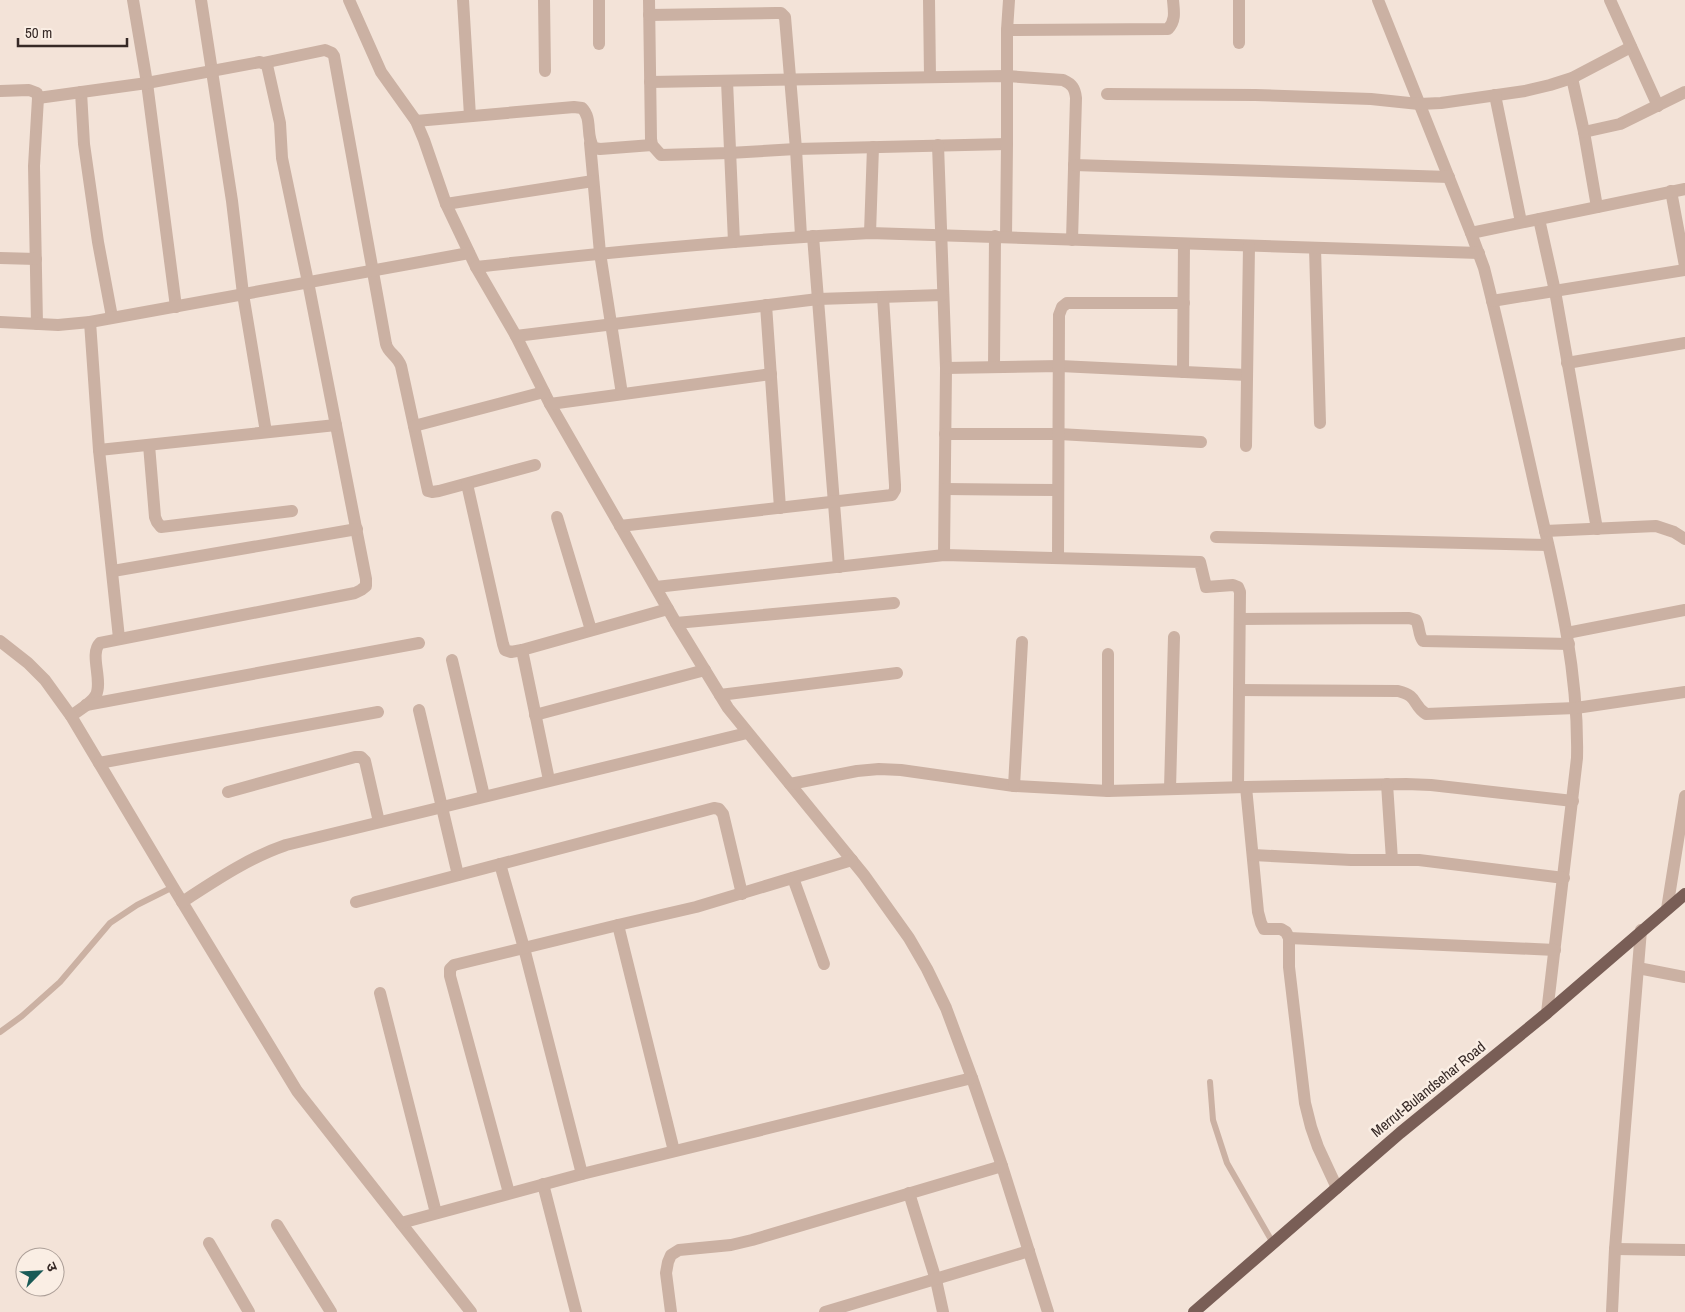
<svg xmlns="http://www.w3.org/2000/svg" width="1685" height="1312" font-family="'Archivo Narrow','Noto Sans Devanagari',sans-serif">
  <rect width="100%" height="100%" fill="#f3e3d8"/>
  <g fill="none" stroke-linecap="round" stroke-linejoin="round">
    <g stroke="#cbb1a3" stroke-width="6">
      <path d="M0,1032L22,1016L60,982L110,923L137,905L173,887"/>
      <path d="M1210,1082L1213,1120L1227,1163L1273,1243"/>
    </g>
    <g stroke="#cbb1a3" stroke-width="12">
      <path d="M133,0L147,83L176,307"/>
      <path d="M201,0L232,201L243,294L266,432"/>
      <path d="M349,0L381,72L416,121L424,140L446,204L476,267L516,336L550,404L676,623L728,708L864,875L909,938L927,969L946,1008L972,1078L1002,1166L1048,1312"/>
      <path d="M463,0L470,116"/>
      <path d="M544,0L545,71"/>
      <path d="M649,0L651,139L652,145L661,155L729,153L796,149L1007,144"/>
      <path d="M929,0L930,77"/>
      <path d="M1239,0V43"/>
      <path d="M1378,0L1471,233L1484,268C1503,343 1520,420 1537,496C1557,582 1579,669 1577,758L1547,1013"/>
      <path d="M1610,0L1658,106"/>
      <path d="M649,15L776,13H781L785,17L796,149L801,236"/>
      <path d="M1007,30L1168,29C1176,21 1174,11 1173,0"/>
      <path d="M599,44V0"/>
      <path d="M263,63L325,50L332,53L334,56L386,344C388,353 397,355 401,366L428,491L432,492L439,491L535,465"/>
      <path d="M1572,78L1584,132L1597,207"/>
      <path d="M727,81L734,242"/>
      <path d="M650,82L1007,76L1063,80C1072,84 1075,88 1076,98L1072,240"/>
      <path d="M0,91L29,90L37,93L38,98L34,166L37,324"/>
      <path d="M81,92L84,144L98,242L112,317"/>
      <path d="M1107,94L1255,95L1371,99L1419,104L1441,103L1525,91L1550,85L1572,78L1631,47"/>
      <path d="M1495,95L1521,222"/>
      <path d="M38,98L147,83L260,62L267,65L280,123L282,158L308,282L366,579V586L361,590L355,593L100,643C89,654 103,680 96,695C92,703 79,710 71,716"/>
      <path d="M416,121L574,107L582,108C593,119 585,136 594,148L600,149L652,145"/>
      <path d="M1584,132L1620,124L1685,92"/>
      <path d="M590,143L600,253L622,394"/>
      <path d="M938,145L946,368L944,555"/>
      <path d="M1074,165L1449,177"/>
      <path d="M1671,191L1685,266"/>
      <path d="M446,204L593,181"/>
      <path d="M1539,219L1555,291L1597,529"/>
      <path d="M870,233L873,147"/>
      <path d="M1471,233L1685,189"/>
      <path d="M813,236L839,567"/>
      <path d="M1006,237L1007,144V30L1009,0"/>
      <path d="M1315,248L1320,423"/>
      <path d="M0,258L36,259"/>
      <path d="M476,267C607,252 739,240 870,233L1479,253"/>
      <path d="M1492,301L1685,270"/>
      <path d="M766,305L780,508"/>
      <path d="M0,322L58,325L90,322L469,253"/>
      <path d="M90,322L99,450L119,638"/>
      <path d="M516,336L818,299L942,295"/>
      <path d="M1567,363L1685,343"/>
      <path d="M994,367L995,236"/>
      <path d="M946,368L1060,366L1247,375"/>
      <path d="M1183,372L1184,244"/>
      <path d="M550,404L771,374"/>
      <path d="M414,426L544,392"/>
      <path d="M945,434H1059L1201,442"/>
      <path d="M149,445L155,517L157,522L161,527L292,511"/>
      <path d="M1246,446L1249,246"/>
      <path d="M99,450L336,425"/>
      <path d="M467,484L503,644L505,650L511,652L522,650L668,609"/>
      <path d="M945,489L1058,490"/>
      <path d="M557,517L591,630"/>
      <path d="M620,526L892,495L895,490V485L883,297"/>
      <path d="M1545,531L1656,526L1674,532L1685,539"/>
      <path d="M1216,537L1548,545"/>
      <path d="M1058,557L1059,315L1062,307L1067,303H1184"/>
      <path d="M113,571L357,529"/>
      <path d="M656,587L944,555L1200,562L1206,587L1233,585L1238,587L1240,592L1238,787"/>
      <path d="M1241,619L1409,618L1416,620C1420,627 1418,634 1423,641L1569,644"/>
      <path d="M676,623L894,603"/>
      <path d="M1567,633L1685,610"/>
      <path d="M0,641L28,663L45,680L71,716L173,887L297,1091L471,1312"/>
      <path d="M522,650L549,780"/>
      <path d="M452,660L484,796"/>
      <path d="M1239,690L1398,691C1419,696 1412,705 1426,714L1576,708L1685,692"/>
      <path d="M720,695L897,673"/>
      <path d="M86,705L419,643"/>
      <path d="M419,710L458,875"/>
      <path d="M535,715L705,670"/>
      <path d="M99,763L378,712"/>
      <path d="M790,784L857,771L879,769L901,770L1014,786L1108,791L1246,787L1406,784L1431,785L1573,801"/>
      <path d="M1387,784L1392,860"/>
      <path d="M1014,786L1022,642"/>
      <path d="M1246,787L1258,912L1261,923L1264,929H1281L1286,932L1289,938V967L1305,1103L1311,1127L1318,1147L1337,1188"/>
      <path d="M1170,789L1174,637"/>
      <path d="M1108,791V654"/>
      <path d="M228,792L355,757H361L365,761L379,822"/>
      <path d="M1253,855L1351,860H1419L1564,878"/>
      <path d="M500,864L524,948L582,1174"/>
      <path d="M793,878L824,964"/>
      <path d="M182,902C216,880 248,858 286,845L747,733"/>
      <path d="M356,902L714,808L719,809L723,814L742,894"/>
      <path d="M1667,909L1685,796"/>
      <path d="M618,925L674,1151"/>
      <path d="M1289,938L1555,950"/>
      <path d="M1638,968L1685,977"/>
      <path d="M380,993L436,1213"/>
      <path d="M543,1184L576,1312"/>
      <path d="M509,1193L450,976V969L454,965L618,925L696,907L852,860"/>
      <path d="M909,1193L936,1280L943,1312"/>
      <path d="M401,1223L582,1174L972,1078"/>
      <path d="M277,1225L331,1312"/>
      <path d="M209,1243L249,1312"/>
      <path d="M1615,1249L1685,1250"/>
      <path d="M671,1312L666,1273L668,1262L671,1255L679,1250L731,1245L752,1240L1002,1166"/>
      <path d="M825,1312L1029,1251"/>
      <path d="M1612,1312L1615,1249L1641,930"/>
    </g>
    <path stroke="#795e56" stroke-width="12" d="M1194,1312L1400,1133L1547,1013L1685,894"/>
  </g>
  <g text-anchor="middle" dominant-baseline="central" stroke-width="5" stroke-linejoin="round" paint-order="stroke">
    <g font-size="15" fill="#362926" stroke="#faeee4">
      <text transform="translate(1428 1089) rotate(-39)">Merrut-Bulandsehar Road</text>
    </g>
  </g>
  <g transform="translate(40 1272) rotate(66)"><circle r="24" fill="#faeee4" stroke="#ac9f98"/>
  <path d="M0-4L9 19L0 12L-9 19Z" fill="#195a56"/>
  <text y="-8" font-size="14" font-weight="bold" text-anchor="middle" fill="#362926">उ</text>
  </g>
  <path d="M18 38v8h109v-8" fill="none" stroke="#362926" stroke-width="2.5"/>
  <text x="25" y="38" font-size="15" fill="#362926" stroke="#faeee4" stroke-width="4" paint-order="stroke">50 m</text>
</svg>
